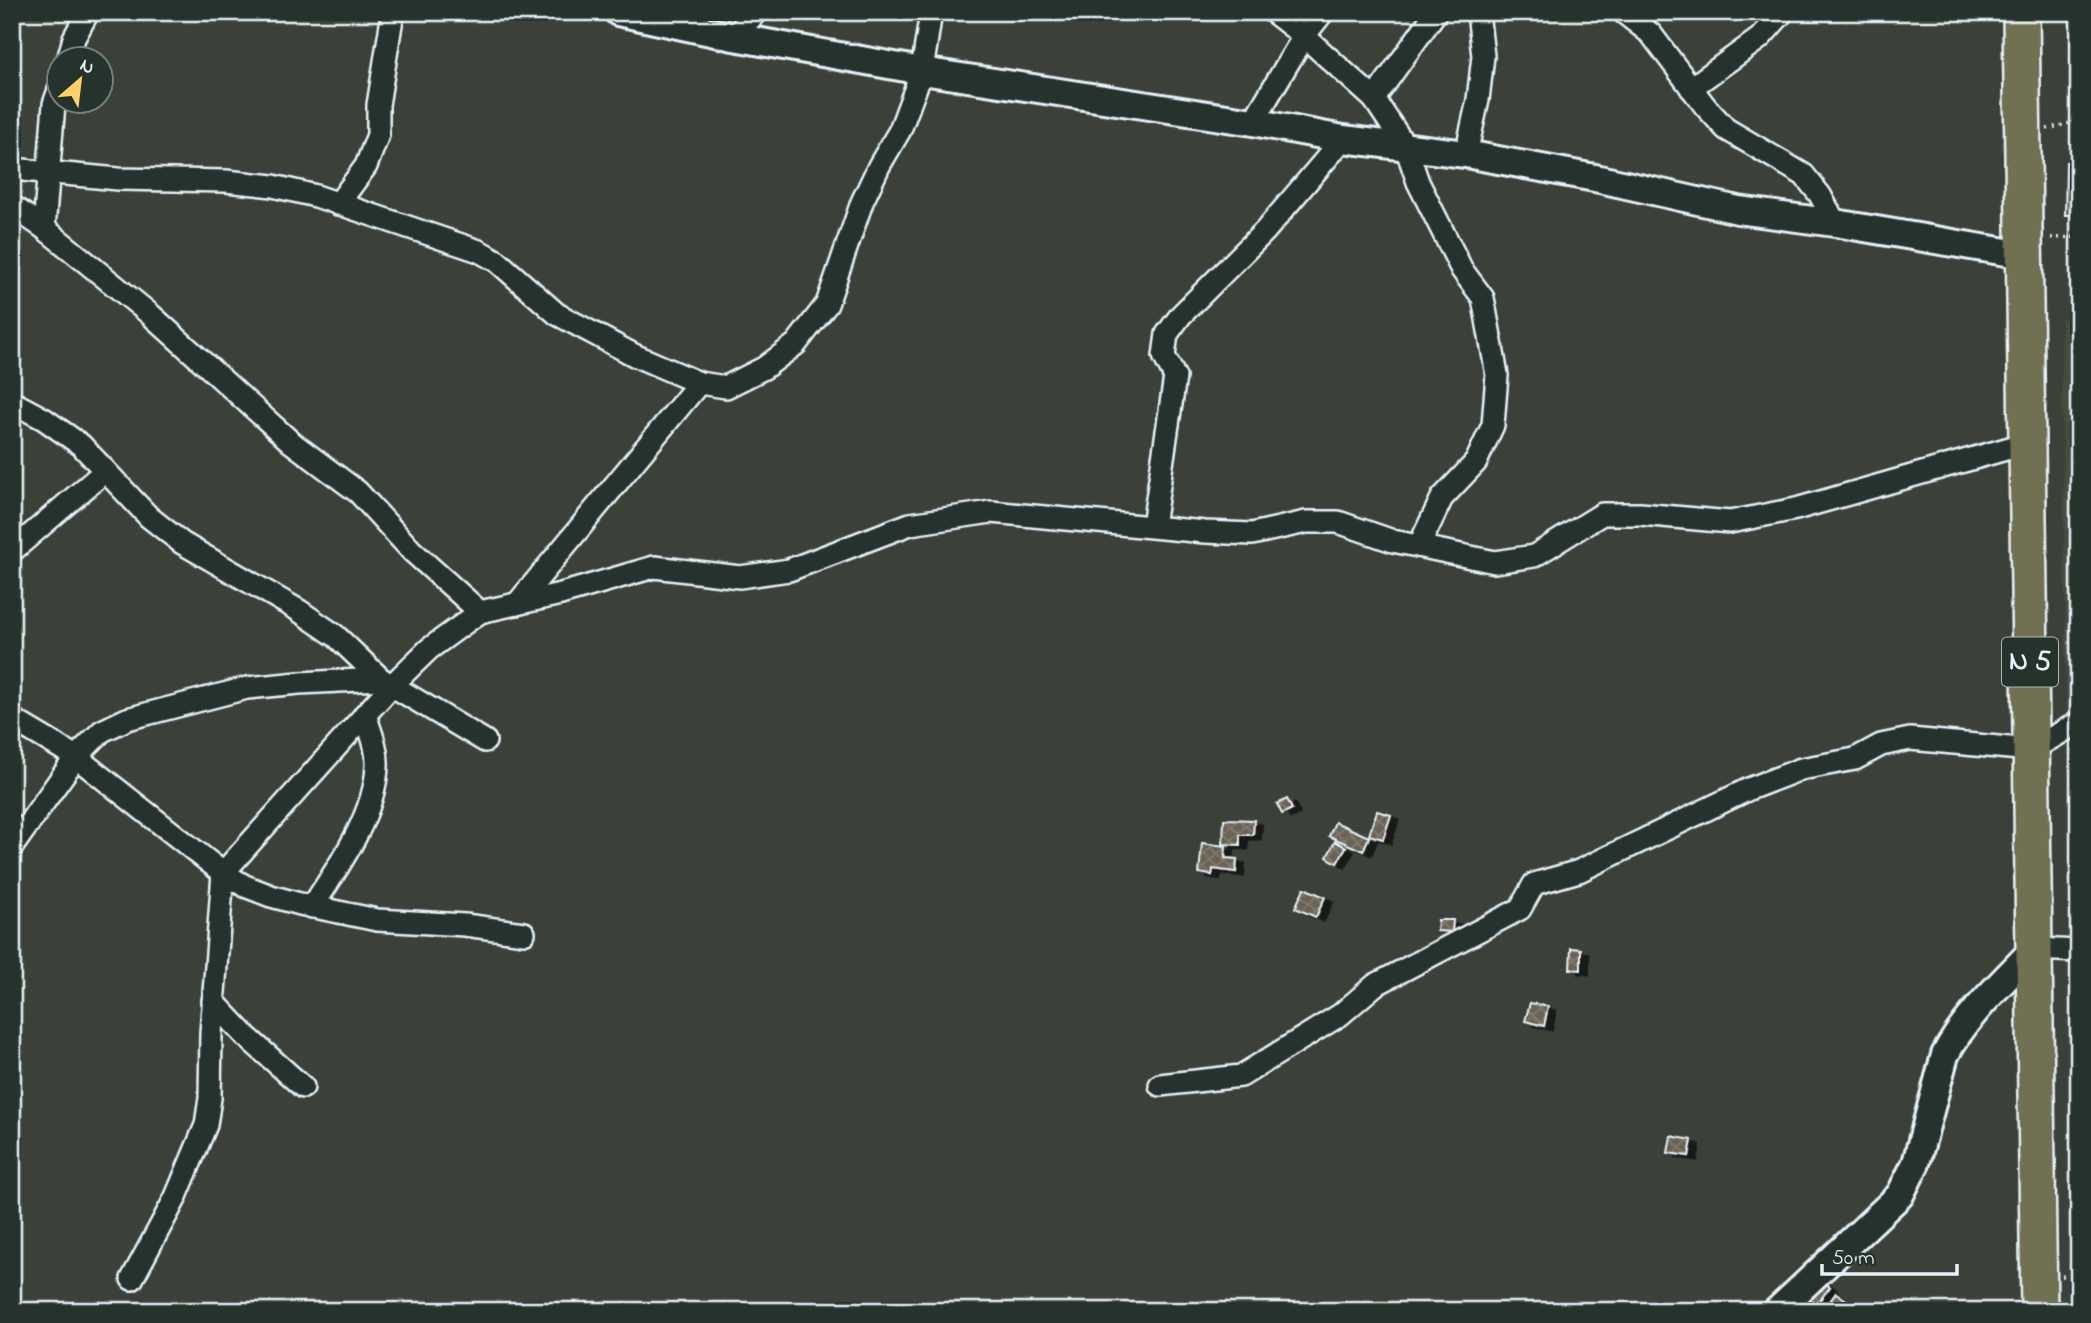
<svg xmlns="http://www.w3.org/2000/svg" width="2091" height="1323" font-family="'Indie Flower',sans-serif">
  <defs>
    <pattern id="building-cross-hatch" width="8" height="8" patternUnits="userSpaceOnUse" patternTransform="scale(1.75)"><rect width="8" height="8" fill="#6b6354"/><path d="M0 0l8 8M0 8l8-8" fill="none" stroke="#807a6d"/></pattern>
    <filter id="shadow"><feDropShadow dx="8" dy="4.5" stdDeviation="0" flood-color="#0009"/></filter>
  </defs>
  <rect width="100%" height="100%" fill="#3b4139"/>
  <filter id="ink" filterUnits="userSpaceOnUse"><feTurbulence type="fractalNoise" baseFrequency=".0143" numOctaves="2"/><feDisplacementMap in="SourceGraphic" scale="14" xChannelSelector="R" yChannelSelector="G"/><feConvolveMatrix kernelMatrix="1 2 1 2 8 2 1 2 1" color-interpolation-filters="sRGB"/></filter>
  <g filter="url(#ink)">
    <path fill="#494b41" d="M2079,318V722L2067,728L2061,319Z"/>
    <g fill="url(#building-cross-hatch)" stroke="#e8f1f8" stroke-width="2" filter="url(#shadow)">
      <path d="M2066,162H2079V215H2065Z"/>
      <path d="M1287,799L1292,809L1282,814L1277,804Z"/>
      <path d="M1377,811L1391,815L1383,839L1369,835Z"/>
      <path d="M1224,819L1254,820L1253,835H1240V845L1223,844Z"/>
      <path d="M1335,822L1369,837L1363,851L1329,836Z"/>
      <path d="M1335,841L1346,847L1337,863L1327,857Z"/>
      <path d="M1202,843L1226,846L1225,858L1237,859L1236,872L1213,869L1212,875L1199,873Z"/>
      <path d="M1304,888L1325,897L1316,917L1295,908Z"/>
      <path d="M1438,920H1453L1452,932L1437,931Z"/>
      <path d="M1571,948L1581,949V970L1570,969Z"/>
      <path d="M1530,1003L1548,1006L1544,1026L1525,1021Z"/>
      <path d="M1671,1136L1692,1140L1689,1156L1668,1153Z"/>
      <path d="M1818,1277L1830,1287L1811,1311H1806L1797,1303Z"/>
      <path d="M1836,1293L1855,1306L1852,1311H1823Z"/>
    </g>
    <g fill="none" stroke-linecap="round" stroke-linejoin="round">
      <defs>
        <g id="minor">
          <path d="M1273,12L1304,36L1374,99L1406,147L1418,182L1462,270L1483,298L1497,375L1493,425L1476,462L1442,498L1419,546"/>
          <path d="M1623,12L1651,34L1705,106L1726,129L1804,175L1820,195L1835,223"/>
          <path d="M734,37L756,12"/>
          <path d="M68,60L74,38L88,12"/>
          <path d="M1691,88L1760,38L1783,12"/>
          <path d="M1374,99L1436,12"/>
          <path d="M1253,122L1304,36L1323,12"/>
          <path d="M1466,154L1478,100L1483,56L1478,12"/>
          <path d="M12,169L118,179L226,181L273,186L316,196L479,251L497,261L557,314L634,355L699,383L726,387L764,368L796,344L827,304L862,202L879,166L900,130L922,71L931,12"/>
          <path d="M338,204L366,166L378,135V105L393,12"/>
          <path d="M12,206L44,228L151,315L291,442L358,492L412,551L480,612"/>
          <path d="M44,228L54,104L60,87"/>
          <path d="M12,402L44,419L81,445L149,517L182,543L298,610L336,636L381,679"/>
          <path d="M1153,526L1175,377L1164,356L1167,334L1181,315L1265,231L1343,139"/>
          <path d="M12,551L105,471"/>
          <path d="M517,604L699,383"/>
          <path d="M12,719L76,757L223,873L245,886L271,896L300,904L377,920L465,925L524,933"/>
          <path d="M12,847L76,757L102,731L127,719L247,688L299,683L381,679L485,741"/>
          <path d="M312,907C338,867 375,816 377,766C378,748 370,731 365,714"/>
          <path d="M2034,949L2079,951"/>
          <path d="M213,1001L247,1037L303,1087"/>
          <path d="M1160,1085L1241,1076L1340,1015L1375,985L1520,909L1534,884L1579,871L1749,789L1801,769L1855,759L1881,745L1910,739L2031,750L2079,722"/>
          <path d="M132,1279L175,1199L206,1125L210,1098L211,1033L223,873L391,686L429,649L480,612L561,594L654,567L740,577L789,570L910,524L991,512L1205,532L1252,534L1306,522H1338L1393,541L1495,562L1534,556L1602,514H1640L1730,522L1796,509L2027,443"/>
        </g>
        <g id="tertiary">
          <path d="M618,12L734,37L922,71L1253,122L1343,139L1466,154L1595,178L1738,210L1835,223L2024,255"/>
          <path d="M1777,1311L1900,1195L1916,1163L1945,1055C1966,1015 2003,982 2034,949"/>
        </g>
        <path id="trunk" d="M2021,12L2039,1311"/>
      </defs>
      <use href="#minor" stroke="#e8f1f8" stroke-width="26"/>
      <use href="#tertiary" stroke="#e8f1f8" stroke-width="32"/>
      <use href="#trunk" stroke="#e8f1f8" stroke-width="40"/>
      <g stroke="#e8f1f8" stroke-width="3.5" stroke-dasharray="2 5" stroke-linecap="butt">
        <path d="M2047,129L2079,121"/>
        <path d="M2051,238L2079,237"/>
        <path d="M2062,1276L2079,1275"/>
      </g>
      <use href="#minor" stroke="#26332d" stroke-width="21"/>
      <use href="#tertiary" stroke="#26332d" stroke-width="26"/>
      <use href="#trunk" stroke="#716f52" stroke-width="35"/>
    </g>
  </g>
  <g text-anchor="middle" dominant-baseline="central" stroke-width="5" stroke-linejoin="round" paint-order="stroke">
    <rect fill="#26332d" stroke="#aeb8bb" stroke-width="2" x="2002" y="637.5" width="56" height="49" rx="5"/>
    <g font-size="28" font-weight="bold" fill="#e8f1f8">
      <text x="2030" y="662">N 5</text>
    </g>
  </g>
  <rect width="2091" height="1323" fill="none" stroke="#26332d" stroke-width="42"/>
  <rect x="21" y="21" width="2049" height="1281" fill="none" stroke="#e8f1f8" stroke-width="2.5" filter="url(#ink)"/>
  <g transform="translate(80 80) rotate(28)"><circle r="33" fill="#26332d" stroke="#747f7e" stroke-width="2"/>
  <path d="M0-5L12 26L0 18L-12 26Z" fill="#ffd166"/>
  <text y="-10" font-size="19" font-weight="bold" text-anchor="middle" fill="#e8f1f8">N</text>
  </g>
  <path d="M1822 1264v10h135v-10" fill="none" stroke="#e8f1f8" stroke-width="3.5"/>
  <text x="1832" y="1264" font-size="21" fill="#e8f1f8" stroke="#26332d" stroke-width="5" paint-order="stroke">50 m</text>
</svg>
